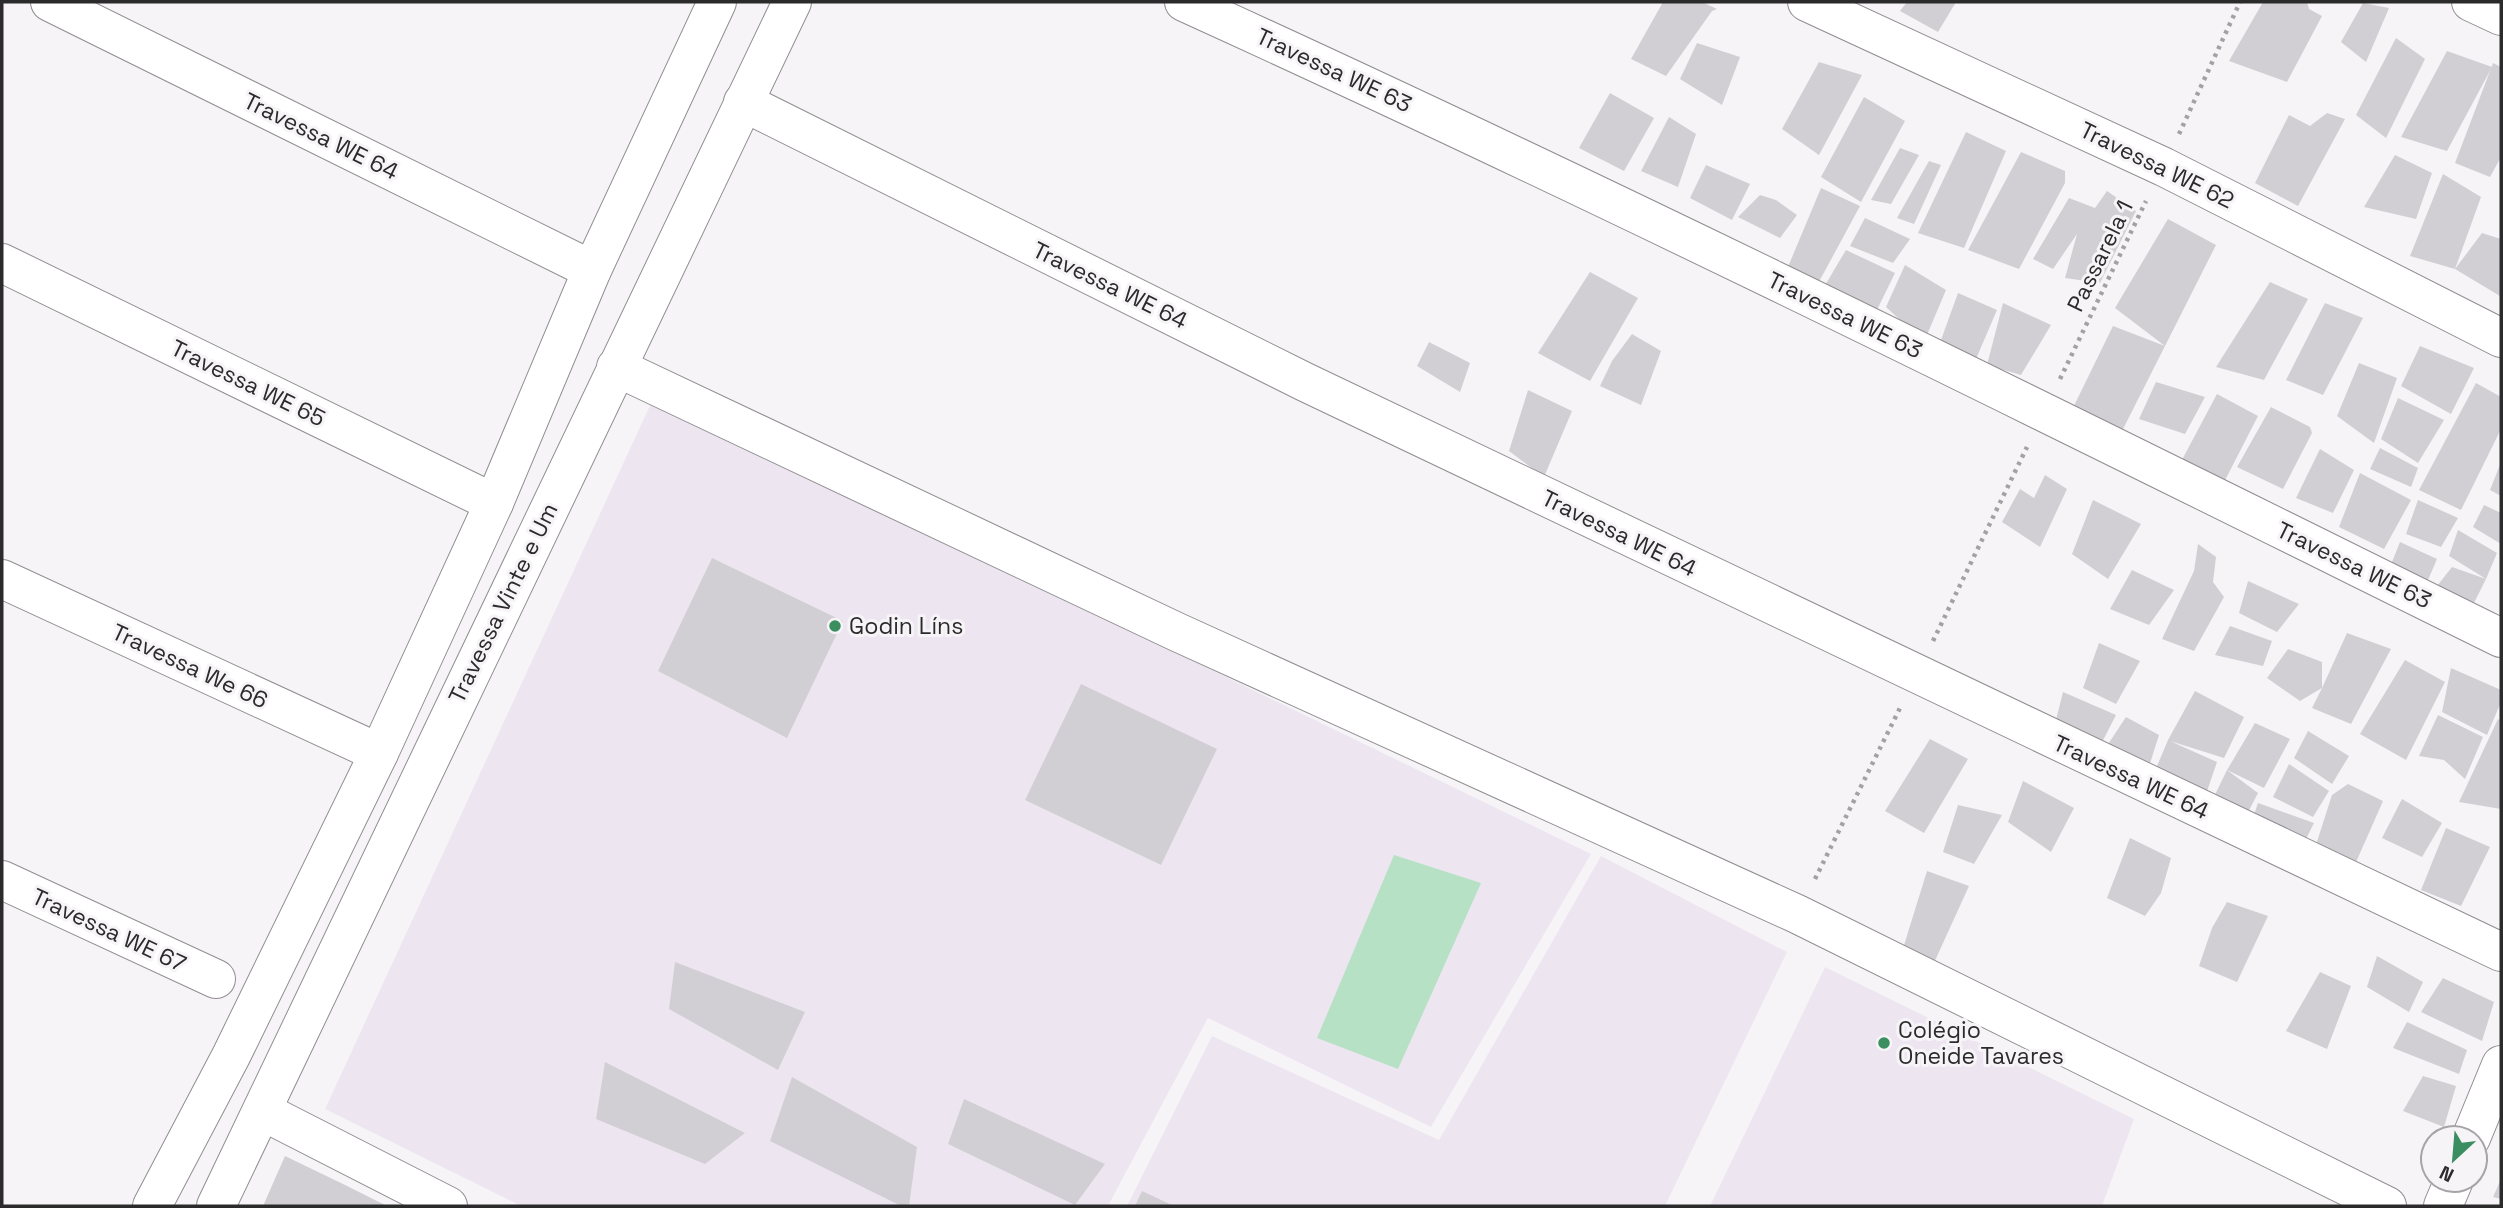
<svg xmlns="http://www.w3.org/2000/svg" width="2503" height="1208" font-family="'Space Grotesk',sans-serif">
  <rect width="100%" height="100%" fill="#f7f4f8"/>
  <g fill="#ede6f1">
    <path d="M653,399L1591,854L1431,1127L1208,1018L1108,1206H521L325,1109Z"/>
    <path d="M1601,856L1787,952L1665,1206H1127L1212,1036L1439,1140Z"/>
    <path d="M1825,967L2134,1119L2102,1206H1710Z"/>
  </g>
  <path fill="#b6e1c5" d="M1394,855L1481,883L1398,1069L1317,1038Z"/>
  <g fill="#d2cfd4">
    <path d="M1663,2H1702L1717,9L1712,11L1666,76L1631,59Z"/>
    <path d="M1907,2H1956L1938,32L1900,11Z"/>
    <path d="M2263,2H2307L2309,9L2322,16L2287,82L2229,61Z"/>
    <path d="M2363,3L2389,8L2366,62L2341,42Z"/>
    <path d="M2396,38L2425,59L2386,138L2356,115Z"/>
    <path d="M1697,43L1740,57L1722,105L1680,79Z"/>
    <path d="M2447,51L2492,67L2447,151L2401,137Z"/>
    <path d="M1819,62L1862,75L1819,155L1782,129Z"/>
    <path d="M2493,63L2501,67V157L2490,177L2455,163Z"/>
    <path d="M1610,93L1654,118L1624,171L1579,148Z"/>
    <path d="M1864,97L1905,121L1861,202L1821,177Z"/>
    <path d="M2327,113L2345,119L2298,206L2255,183L2289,115L2310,126Z"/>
    <path d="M1669,117L1696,134L1678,187L1641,171Z"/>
    <path d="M1966,132L2006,151L1964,248L1918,233Z"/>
    <path d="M1900,148L1919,155L1891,204L1871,200Z"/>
    <path d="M2021,152L2065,171V183L2019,269L1968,250Z"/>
    <path d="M2395,155L2432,173L2416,219L2364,207Z"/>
    <path d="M1929,161L1941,165L1914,224L1897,218Z"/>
    <path d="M1706,165L1750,184L1732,220L1690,198Z"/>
    <path d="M2443,174L2481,197L2455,269L2482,233L2501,239L2500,296L2455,269L2410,256Z"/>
    <path d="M1821,188L1860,206L1814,291L1785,274Z"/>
    <path d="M2107,191L2136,211L2100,283L2065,278L2077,234L2053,269L2033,259L2069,198L2095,208Z"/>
    <path d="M1760,195L1776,200L1797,215L1780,238L1738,217Z"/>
    <path d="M1865,218L1910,239L1893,263L1850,246Z"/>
    <path d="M2168,219L2216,245L2165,346L2120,435L2069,416L2113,326L2165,346L2115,308Z"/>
    <path d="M1846,250L1895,273L1873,318L1824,287Z"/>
    <path d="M1905,265L1946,290L1924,342L1886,307Z"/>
    <path d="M1590,272L1638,298L1590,381L1538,353Z"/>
    <path d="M2270,282L2308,299L2264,380L2216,367Z"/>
    <path d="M1958,293L1997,310L1973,366L1937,351Z"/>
    <path d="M2003,303L2051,325L2021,375L1987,365Z"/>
    <path d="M2325,303L2363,318L2323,395L2286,380Z"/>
    <path d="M1632,334L1661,351L1641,405L1600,386L1612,361Z"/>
    <path d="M1429,342L1470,363L1460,392L1417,366Z"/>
    <path d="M2420,346L2474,368L2451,414L2401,386Z"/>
    <path d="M2359,363L2397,378L2374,443L2337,416Z"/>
    <path d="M2156,382L2205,397L2185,434L2139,419Z"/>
    <path d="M2476,383L2501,397V429L2461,510L2419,490Z"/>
    <path d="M1528,390L1572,411L1544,477L1509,451Z"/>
    <path d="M2217,394L2258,416L2219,492L2175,473Z"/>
    <path d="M2398,398L2444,420L2418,463L2381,439Z"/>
    <path d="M2271,407L2310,427L2312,433L2283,489L2237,467Z"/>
    <path d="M2380,448L2418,468L2411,487L2370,469Z"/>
    <path d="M2320,449L2354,470L2333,513L2296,498Z"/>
    <path d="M2501,462V496L2490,490Z"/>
    <path d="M2360,473L2411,500L2384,549L2339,527Z"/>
    <path d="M2045,475L2067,489L2040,547L2002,522L2020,489L2034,498Z"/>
    <path d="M2093,500L2141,524L2108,579L2072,554Z"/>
    <path d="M2418,500L2458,518L2441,547L2406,534Z"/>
    <path d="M2484,505L2501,513V544L2473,527Z"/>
    <path d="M2458,530L2497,553L2486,579L2449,556Z"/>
    <path d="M2400,542L2437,559L2422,594L2388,572Z"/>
    <path d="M2198,544L2216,557L2213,582L2224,597L2194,651L2162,639L2194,571Z"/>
    <path d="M712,558L843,621L787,738L658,671Z"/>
    <path d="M2452,567L2486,579L2473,605L2437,586Z"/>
    <path d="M2132,570L2174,590L2149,625L2110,609Z"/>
    <path d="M2248,581L2299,604L2277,632L2239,613Z"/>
    <path d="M2230,626L2272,641L2263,666L2215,655Z"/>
    <path d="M2347,633L2391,649L2351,724L2312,708L2322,688L2300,701L2267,678L2288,649L2322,662V688Z"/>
    <path d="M2099,643L2140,661L2116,704L2083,688Z"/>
    <path d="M2405,660L2445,682L2406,760L2360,734Z"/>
    <path d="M2451,668L2501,690V702L2487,735L2442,712Z"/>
    <path d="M1081,684L1217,749L1161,865L1025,800Z"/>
    <path d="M2195,691L2244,717L2224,758L2170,741L2217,762L2202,806L2152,778L2168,740Z"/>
    <path d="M2063,692L2116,715L2094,758L2052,736Z"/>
    <path d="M2438,715L2483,737L2465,779L2444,760L2419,756Z"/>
    <path d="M2126,717L2159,735L2147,773L2099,758Z"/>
    <path d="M2498,719L2501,721V809L2459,802Z"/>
    <path d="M2255,723L2290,739L2264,788L2227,770Z"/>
    <path d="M2308,731L2349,756L2332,784L2294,758Z"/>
    <path d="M1930,739L1968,759L1924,833L1885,811Z"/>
    <path d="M2289,764L2329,791L2313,817L2273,797Z"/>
    <path d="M2227,770L2258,793L2244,820L2211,803Z"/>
    <path d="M2023,781L2074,808L2051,852L2008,822Z"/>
    <path d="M2348,784L2383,801L2353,869L2314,851L2332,795Z"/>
    <path d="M2402,799L2442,823L2422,857L2382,838Z"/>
    <path d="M2258,803L2314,823L2298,855L2249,829Z"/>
    <path d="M1958,805L2002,815L1974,864L1943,852Z"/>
    <path d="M2446,828L2490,847L2461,906L2421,890Z"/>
    <path d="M2130,838L2171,858L2161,893L2145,916L2107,898Z"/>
    <path d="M1927,871L1969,886L1928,976L1896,971Z"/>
    <path d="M2227,902L2268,916L2237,982L2199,966L2212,928Z"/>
    <path d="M2377,956L2423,982L2409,1012L2367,987Z"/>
    <path d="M675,962L805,1012L778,1070L669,1009Z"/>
    <path d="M2320,972L2351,986L2327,1049L2286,1031Z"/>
    <path d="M2443,978L2494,1002L2482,1041L2421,1012Z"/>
    <path d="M2407,1022L2467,1050L2459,1074L2393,1048Z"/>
    <path d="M605,1062L745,1133L705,1164L596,1119Z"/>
    <path d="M2423,1076L2456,1086L2444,1127L2403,1111Z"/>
    <path d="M792,1077L917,1147L909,1206H901L770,1141Z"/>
    <path d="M964,1099L1105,1164L1075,1205L948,1144Z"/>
    <path d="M285,1156L343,1184L387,1206H263Z"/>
    <path d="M2501,1179V1199L2493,1197Z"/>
    <path d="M1142,1191L1174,1206H1135Z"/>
  </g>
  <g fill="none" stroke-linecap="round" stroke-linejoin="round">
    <defs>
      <g id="minor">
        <path d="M50,2L592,270"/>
        <path d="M1184,2C1628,204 2064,422 2501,638"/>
        <path d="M1807,2L2164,167L2501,338"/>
        <path d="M2471,2L2501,16"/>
        <path d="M743,102L1305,382L2501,952"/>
        <path d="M2,263L494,503"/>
        <path d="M616,367L1177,632L1797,914L2387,1206"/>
        <path d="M2,579L379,753"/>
        <path d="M2,880L216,979"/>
        <path d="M262,1111L448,1206"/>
        <path d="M2471,1138L2501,1065"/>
        <path d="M2443,1206L2454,1180"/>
      </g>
      <g id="major">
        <path d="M152,1206L231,1056L379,753L494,503L592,270L717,2"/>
        <path d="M216,1206L792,2"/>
      </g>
    </defs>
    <use href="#minor" stroke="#918e92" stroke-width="40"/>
    <use href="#major" stroke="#918e92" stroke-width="40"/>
    <g stroke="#a3a1a3" stroke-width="4.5" stroke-dasharray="3.5 5" stroke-linecap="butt">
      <path d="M2179,134L2240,2"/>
      <path d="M2060,379L2146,201"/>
      <path d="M1933,641L2027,447"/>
      <path d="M1815,879L1900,708"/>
    </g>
    <use href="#minor" stroke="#fff" stroke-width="38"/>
    <use href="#major" stroke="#fff" stroke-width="38"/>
  </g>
  <g fill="#3a8e60" stroke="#f7f4f8" stroke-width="2.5">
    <circle cx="835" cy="626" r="7"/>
    <circle cx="1884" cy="1043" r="7"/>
  </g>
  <g text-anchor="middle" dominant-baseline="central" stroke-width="6" stroke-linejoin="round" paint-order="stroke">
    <g font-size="23" fill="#2c2b2c" stroke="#f7f4f8">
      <text transform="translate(1334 70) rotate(25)">Travessa WE 63</text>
      <text transform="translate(321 136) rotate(26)">Travessa WE 64</text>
      <text transform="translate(2157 165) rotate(26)">Travessa WE 62</text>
      <text transform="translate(2100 256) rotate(-64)">Passarela 1</text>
      <text transform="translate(1110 285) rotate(26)">Travessa WE 64</text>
      <text transform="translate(1845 315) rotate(26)">Travessa WE 63</text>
      <text transform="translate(248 383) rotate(26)">Travessa WE 65</text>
      <text transform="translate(1619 533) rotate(26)">Travessa WE 64</text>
      <text transform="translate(2354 565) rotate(26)">Travessa WE 63</text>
      <text transform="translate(503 603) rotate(-64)">Travessa Vinte e Um</text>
      <text transform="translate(190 666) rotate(25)">Travessa We 66</text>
      <text transform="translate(2131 777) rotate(25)">Travessa WE 64</text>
      <text transform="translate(109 930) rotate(25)">Travessa WE 67</text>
    </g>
    <g font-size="23" fill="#2c2b2c" stroke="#f7f4f8" text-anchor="start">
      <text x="849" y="626">Godin Líns</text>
      <text x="1898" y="1030">Colégio<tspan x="1898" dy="26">Oneide Tavares</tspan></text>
    </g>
  </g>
  <rect width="2503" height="1208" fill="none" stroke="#2c2b2c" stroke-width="7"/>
  <g transform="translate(2454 1159) rotate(206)"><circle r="33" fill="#f7f4f8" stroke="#a6a4a6" stroke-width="2"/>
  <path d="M0-5L12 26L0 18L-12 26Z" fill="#3a8e60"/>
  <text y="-10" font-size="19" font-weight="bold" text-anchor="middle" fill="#2c2b2c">N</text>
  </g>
</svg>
